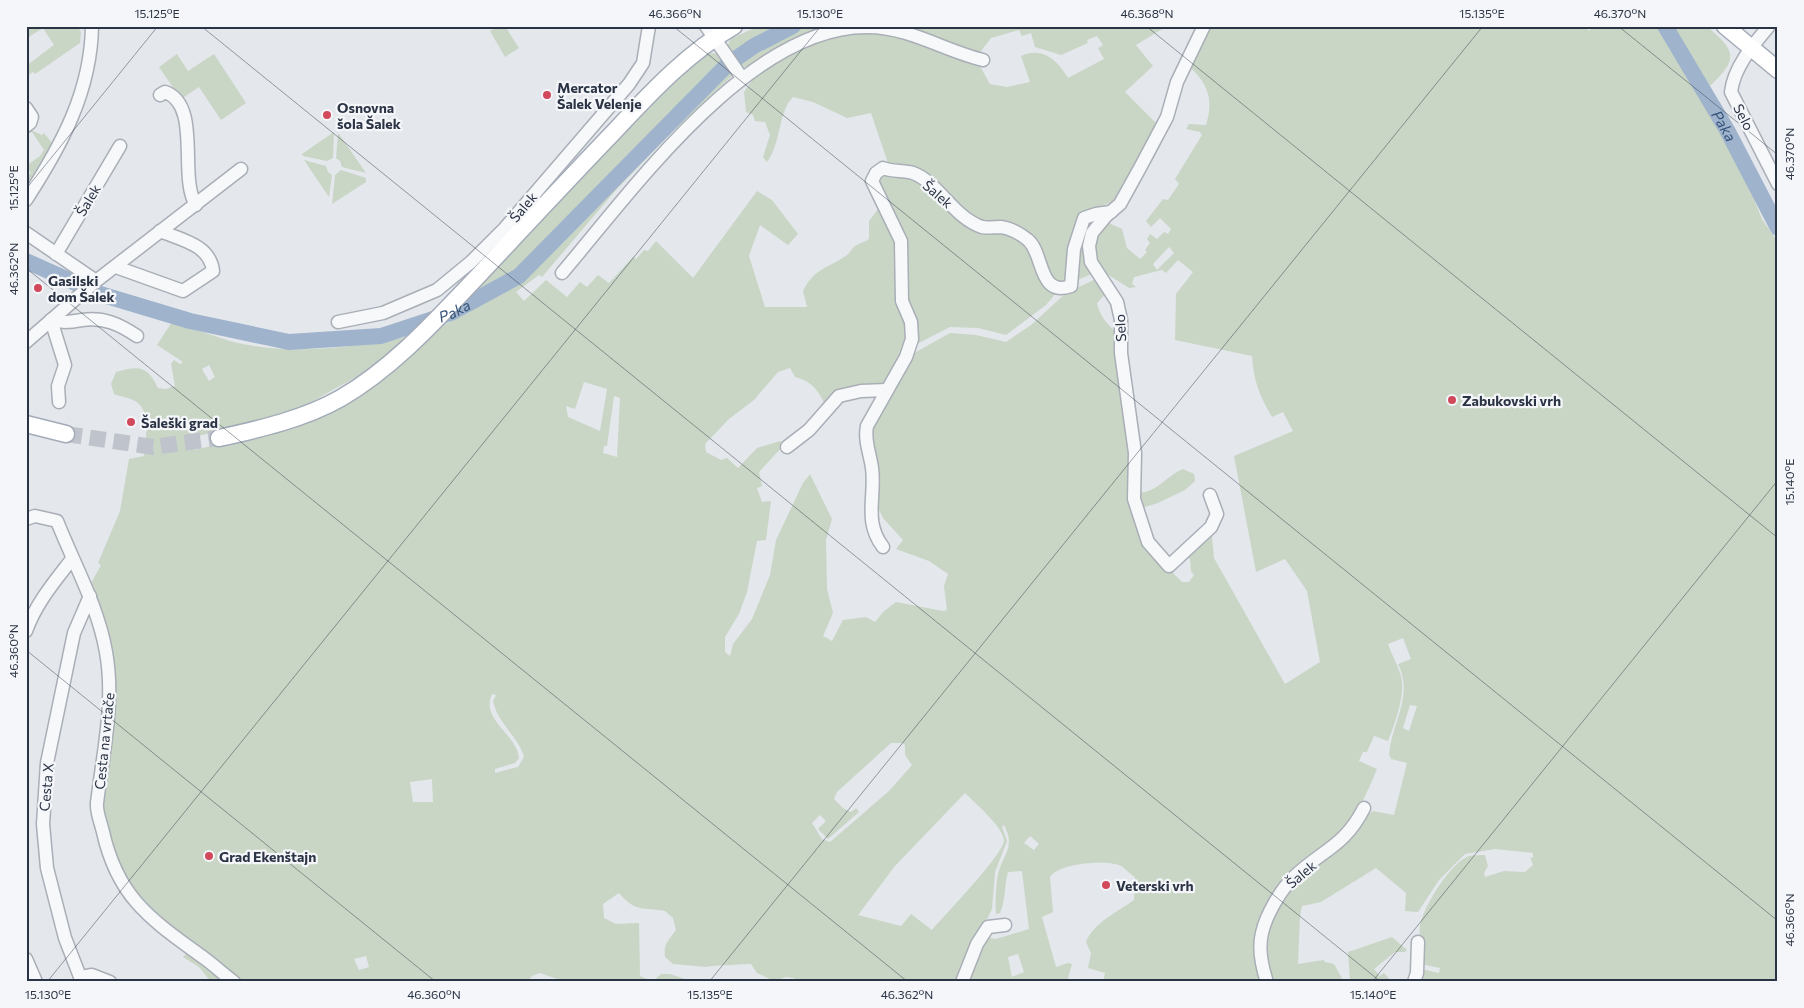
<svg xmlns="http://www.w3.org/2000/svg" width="1804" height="1008" font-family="Commissioner,sans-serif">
  <rect width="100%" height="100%" fill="#e4e7ec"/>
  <g fill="#c9d6c5" fill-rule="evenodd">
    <path d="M26,26H62L79,29L81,32L80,43L35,74L33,72L26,76V66L54,45L43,28L29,37Z"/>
    <path d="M498,26H505L519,48L505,57L490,31Z"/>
    <path d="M759,26H785L754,41L730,57L726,51L730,39Z"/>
    <path d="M805,26H844L749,66L739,68L735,64L769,42Z"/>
    <path d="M881,26H1167L1136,45L1153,66L1125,92L1158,125L1118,199L1086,213L1089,216H1093L1097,222C1084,239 1086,254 1094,273L1061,287L1046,305L1006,335L978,328L950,327L915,345L888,384L839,393L827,408C818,391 814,382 795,377L790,368L778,372L754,400L729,419L705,444L706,452L721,460L727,458L738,468L757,448L780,441L783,446L759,472L762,486L757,488L762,502L771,501L766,540L757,541L747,592L739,614L725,637V652L730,656L733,644L752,619L770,575L776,540L803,483L810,474L832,519L826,540L827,589L833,613L823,636L832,641L843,620L866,617L875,622L883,612L896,602L943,611L947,610L944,586L948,574L929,561L896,549L903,540L883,518L878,508L872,509L876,473L870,444L869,425L908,361L916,352L950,333L976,335L1006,342L1031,325L1066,293L1098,278L1108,291L1097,303C1100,317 1108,325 1118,334L1119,359L1133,455L1130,482L1136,492C1154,496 1167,475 1183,469L1194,474L1195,481L1185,490L1158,503L1145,507L1139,513C1142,533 1170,552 1171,563C1171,566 1169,568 1170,570L1182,582H1189L1194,575L1191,571L1190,559L1183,555L1211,527L1214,558L1285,684L1320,662L1307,591L1285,559L1256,572L1234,456L1293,431L1283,412L1272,417C1260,397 1253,379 1252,356L1175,340L1176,294L1193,272L1178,260L1166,273L1162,270L1134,277L1132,284L1136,287L1129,288L1099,269C1091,253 1089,238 1103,225L1109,223L1122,229L1127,248L1140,259L1147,252L1145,250L1150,243L1147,239L1150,234L1157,239L1164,232L1168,234L1171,229L1160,218L1151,227L1146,221L1163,199L1168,200L1179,184L1175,179L1202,135L1200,132L1186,129L1189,124L1206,125C1214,99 1208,82 1187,65L1199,39L1210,26H1585L1589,31L1593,26H1664L1688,71L1731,143L1762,219L1778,242V982H1418L1421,969L1439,973L1440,968L1421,964V955H1425L1424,949H1421C1420,941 1419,933 1420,925C1424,906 1450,863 1469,856C1474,855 1480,855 1485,855L1488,866L1484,873L1485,877L1504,871L1525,872L1533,865L1530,857L1533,858V853L1495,849L1465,854L1439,880L1418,912L1405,911L1406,893L1376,868L1321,902L1302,906L1300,917L1298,964L1324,960L1325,962L1334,964L1344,982H1269L1262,951L1264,937L1281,897L1292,881L1339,846L1363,818L1373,811L1394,815L1407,763L1391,759L1389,754C1392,723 1414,695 1398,664L1411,659L1403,638L1388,644C1391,654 1397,663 1400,673C1407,691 1395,724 1388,741L1374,736L1367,752H1363L1359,761L1377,769C1372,781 1367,793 1361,804C1357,814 1355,822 1348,831C1336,847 1319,856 1303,867C1281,883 1255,923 1257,952C1258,962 1262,972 1265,982H1103L1105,973L1088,968L1091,953L1086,942C1093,923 1119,911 1134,900L1135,877C1130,874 1124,867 1119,865C1104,860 1059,863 1050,877L1053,912L1042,917L1056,967L1068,963L1072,964L1067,982H964L984,937L996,939L1029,929L1022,871L1008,872C1004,887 1006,899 1000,913L996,914C995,902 996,887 998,874C1003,854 1016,847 1004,825L1002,827L1007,841L995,872L992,909L970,954L960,982H795L794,978L786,977L774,981L757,973L751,964C745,964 709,966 706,967L673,964L665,957C663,944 669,940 676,930L673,918L665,911C643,907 636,913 619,893L603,904L604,918L616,924L639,923L640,976L647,979L646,982H597L594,979L566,982L540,973L532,976L527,982H237L161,925L124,884L111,858L105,833L99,805L112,708L108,650L89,587L101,565L98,563L120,511L129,459L144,456C145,439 153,409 133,400C127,397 121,397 114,394L111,384L116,372C139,365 148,366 158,388L166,389L175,386L171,364L174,360L180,364L183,362L157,345L172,322C191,328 211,335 230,341C289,357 353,347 412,336L374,367L304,406L256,423L189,438L194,450L264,434L316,415L368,387L444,325L468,313L516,281L554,247L708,87L731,67L733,70L731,77L673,131L616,190L542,277L539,275L516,292L524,301L546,280L567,297L580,282L587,287L598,275L609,283L633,257L636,259L644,250L648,251L656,241L693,278L757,191L772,200L798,234L788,245L760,225L749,256L765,307H807L803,291C814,268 829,268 847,255C850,253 852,248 855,246C860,243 865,242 869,239V221L884,201L874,182V178L889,166L871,113L847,118L813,102L793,97C778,112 781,144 767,162L763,157L770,135L765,122L755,121L753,115L746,112L744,92C757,70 777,57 800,47C843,28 878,25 923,41C941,47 958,56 977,61L990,84L1007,87L1030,82L1021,56C1043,46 1058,61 1068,78L1104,59L1098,48L1103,45L1097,36L1087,40L1088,43L1061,55L1035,47L1031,33L1022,36L1019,30L991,38L978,55L973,56L912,32ZM1169,247L1174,253L1157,270L1153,264ZM209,365L215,377L209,381L202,369ZM584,382L607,389L600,431L568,417L566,406L575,409ZM614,396L620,398L617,457L603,453L604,446H607ZM492,694L496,695L493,701C498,724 518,736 524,757L518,767L495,773V769L515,763L519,758C517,734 480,720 492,694ZM1410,705L1417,706L1409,731L1403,728ZM891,743H902L905,745V755L912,765L889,791L830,842L822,839L812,823L820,815L826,821L818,829L828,839L859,812L856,808L851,812L843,808L834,799L837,792ZM432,779L433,802H413L410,782ZM965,793C975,803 1003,827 1004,840C1005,853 944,916 932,930L911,914L901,926L858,915L895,866ZM1030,836L1039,844L1034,850L1024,843ZM1018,954L1024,972L1012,977L1008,957ZM366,956L369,967L359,970L354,959Z"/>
    <path d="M1673,26H1707C1736,52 1739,58 1710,86Z"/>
    <path d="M713,53L721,55L726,60C694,89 663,120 634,151C584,207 536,268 468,300L646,109L686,69L707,54Z"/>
    <path d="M177,54L188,71L214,54L246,103L221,120L199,87L181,99L159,67Z"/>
    <path d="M29,129L42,135L44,133L52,143L26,186L28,175L31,173L26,166L40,156L44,150L32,132L26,134Z"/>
    <path d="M334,132L333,158L327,161L303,156L302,154Z"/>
    <path d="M338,134H339L366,173L342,167L340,161L336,158Z"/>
    <path d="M304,160L326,166L328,172L332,175L329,197Z"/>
    <path d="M341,170L366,178V182L332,204L335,175Z"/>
    <path d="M1392,937L1407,950L1405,952H1395L1374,969L1380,976L1384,973L1392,982H1350L1348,952Z"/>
    <path d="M188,952L227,982H211L199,967L183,957Z"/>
    <path d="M661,974H670L685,979L683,982H652Z"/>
  </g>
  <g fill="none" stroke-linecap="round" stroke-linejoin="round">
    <g stroke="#9fb4cc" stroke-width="16">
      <path id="s1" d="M1665,26L1727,130L1778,228"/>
      <path id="s2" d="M26,261L100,294L190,321L289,342L381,336L451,313L519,276L728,64L754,46L793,26"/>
    </g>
    <path stroke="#bfc3cb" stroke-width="16" stroke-dasharray="16 8" stroke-linecap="butt" d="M66,434L153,447L219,438"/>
    <defs>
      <g id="minor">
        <path d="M706,26L742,78"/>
        <path d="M1204,26L1177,82L1167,117L1141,166L1120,204L1106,216L1092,233L1089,246L1091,262L1117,302L1121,320V353L1135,453L1134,499L1148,542L1169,566L1211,527L1217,514L1210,495"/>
        <path d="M1769,26C1753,45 1734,67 1731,92L1778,184"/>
        <path d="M160,95L165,92C202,105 178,177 196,205"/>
        <path d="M26,108L32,117L30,123L26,126"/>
        <path d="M26,200C61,146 91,92 92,26"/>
        <path d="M26,233L96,281"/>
        <path d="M56,254L120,146"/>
        <path d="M116,267L183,291L213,271C210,245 182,240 160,231"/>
        <path d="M562,273C632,191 750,25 868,27C909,27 945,51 983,60"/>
        <path d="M51,320C63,323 70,322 82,320C104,317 119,324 137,336"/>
        <path d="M51,320L65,365L58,386L59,402"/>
        <path d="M338,322L383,313L437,290L471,262L505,228L629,84L643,63L649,26"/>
        <path d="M26,342L96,281L241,169"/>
        <path d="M787,447L809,430L839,396L861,391L887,390"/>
        <path d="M26,519L35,516L57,521C74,564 98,606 106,652C115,702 103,753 97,803C96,812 101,823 103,832C118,899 152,920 204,958C214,965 223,974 234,982"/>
        <path d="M883,547C863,521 876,496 872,468C870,453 864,441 867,426L906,357L912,339L911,322L902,301L901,241L872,181L876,173L883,168C892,172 904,170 913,173C938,182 954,218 982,227C987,228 995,227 1001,227C1010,228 1021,234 1028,240C1044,253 1038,298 1071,286L1074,249L1084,218L1096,214L1111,212"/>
        <path d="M26,631C36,603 55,581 72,559"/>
        <path d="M26,959L36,982"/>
        <path d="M81,977L92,975L110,982"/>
        <path d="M82,982L65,938L47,868L43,824L47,763L74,633L90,596"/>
        <path d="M962,982L977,944L988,927L1005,925"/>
        <path d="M1267,982C1262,967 1258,949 1262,933C1266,915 1281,889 1294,877C1322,850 1345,846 1364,808"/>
        <path d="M1414,982L1417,973L1418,942"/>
      </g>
      <g id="major">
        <path d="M1725,26L1778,70"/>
        <path d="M26,424L66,434"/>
        <path d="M219,438C260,429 304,419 341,398C394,367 436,320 478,276C521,230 564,184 608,138C647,97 684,55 734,26"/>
      </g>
    </defs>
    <use href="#minor" stroke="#a9aeb7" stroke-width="15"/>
    <use href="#major" stroke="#a3abb8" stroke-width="19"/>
    <use href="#minor" stroke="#f7f8fa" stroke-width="12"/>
    <use href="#major" stroke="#fff" stroke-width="16"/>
  </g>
  <path fill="none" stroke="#2b3445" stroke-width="1" stroke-opacity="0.45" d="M201,26L1381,982M673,26L1778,921M1146,26L1778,538M1618,26L1778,155M26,189L158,26M26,268L908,982M26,650L436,982M47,982L821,26M709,982L1483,26M1372,982L1778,480"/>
  <g fill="#d1495b" stroke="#f4f6f9" stroke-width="2">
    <circle cx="547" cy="95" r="5"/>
    <circle cx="327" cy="115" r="5"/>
    <circle cx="38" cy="288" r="5"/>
    <circle cx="1452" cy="400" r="5"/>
    <circle cx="131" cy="422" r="5"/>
    <circle cx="209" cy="856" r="5"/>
    <circle cx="1106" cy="885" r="5"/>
  </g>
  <g text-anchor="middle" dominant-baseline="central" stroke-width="4.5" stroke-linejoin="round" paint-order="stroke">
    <g font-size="14" font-weight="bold" fill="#2b3445" stroke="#f4f6f9" text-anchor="start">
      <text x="557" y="87">Mercator<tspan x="557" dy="16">Šalek Velenje</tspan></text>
      <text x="337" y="107">Osnovna<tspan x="337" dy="16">šola Šalek</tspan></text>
      <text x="48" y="280">Gasilski<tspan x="48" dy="16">dom Šalek</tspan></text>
      <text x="1462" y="400">Zabukovski vrh</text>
      <text x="141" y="422">Šaleški grad</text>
      <text x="219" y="856">Grad Ekenštajn</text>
      <text x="1116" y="885">Veterski vrh</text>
    </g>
    <g font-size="14" fill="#2b3445" stroke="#f4f6f9">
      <text transform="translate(1744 117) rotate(63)">Selo</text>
      <text transform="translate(938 194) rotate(41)">Šalek</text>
      <text transform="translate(88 200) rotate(-59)">Šalek</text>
      <text transform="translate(523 207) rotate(-50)">Šalek</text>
      <text transform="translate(1120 328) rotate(-93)">Selo</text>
      <text transform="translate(104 741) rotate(-84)">Cesta na vrtače</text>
      <text transform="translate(46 787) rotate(-85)">Cesta X</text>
      <text transform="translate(1301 874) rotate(-40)">Šalek</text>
    </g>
    <g font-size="15" font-style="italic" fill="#34527a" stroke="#f4f6f9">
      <text stroke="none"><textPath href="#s1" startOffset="116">Paka</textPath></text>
      <text stroke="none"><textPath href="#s2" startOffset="446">Paka</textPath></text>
    </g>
  </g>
  <rect width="1804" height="1008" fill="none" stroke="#f4f6f9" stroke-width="55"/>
  <rect x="28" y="28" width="1748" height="952" fill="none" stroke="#2b3445" stroke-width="2"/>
  <g font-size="12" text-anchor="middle" fill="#2b3445">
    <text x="157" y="18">15.125°E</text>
    <text x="675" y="18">46.366°N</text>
    <text x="820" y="18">15.130°E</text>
    <text x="1147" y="18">46.368°N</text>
    <text x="1482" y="18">15.135°E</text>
    <text x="1620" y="18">46.370°N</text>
    <text transform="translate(1790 154) rotate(-90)" y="4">46.370°N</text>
    <text transform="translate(14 188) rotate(-90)" y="4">15.125°E</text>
    <text transform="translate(14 269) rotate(-90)" y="4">46.362°N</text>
    <text transform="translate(1790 482) rotate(-90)" y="4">15.140°E</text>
    <text transform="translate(14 651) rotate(-90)" y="4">46.360°N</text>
    <text transform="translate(1790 920) rotate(-90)" y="4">46.366°N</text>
    <text x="48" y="999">15.130°E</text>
    <text x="434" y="999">46.360°N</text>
    <text x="710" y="999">15.135°E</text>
    <text x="907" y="999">46.362°N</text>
    <text x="1373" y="999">15.140°E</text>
  </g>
</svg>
